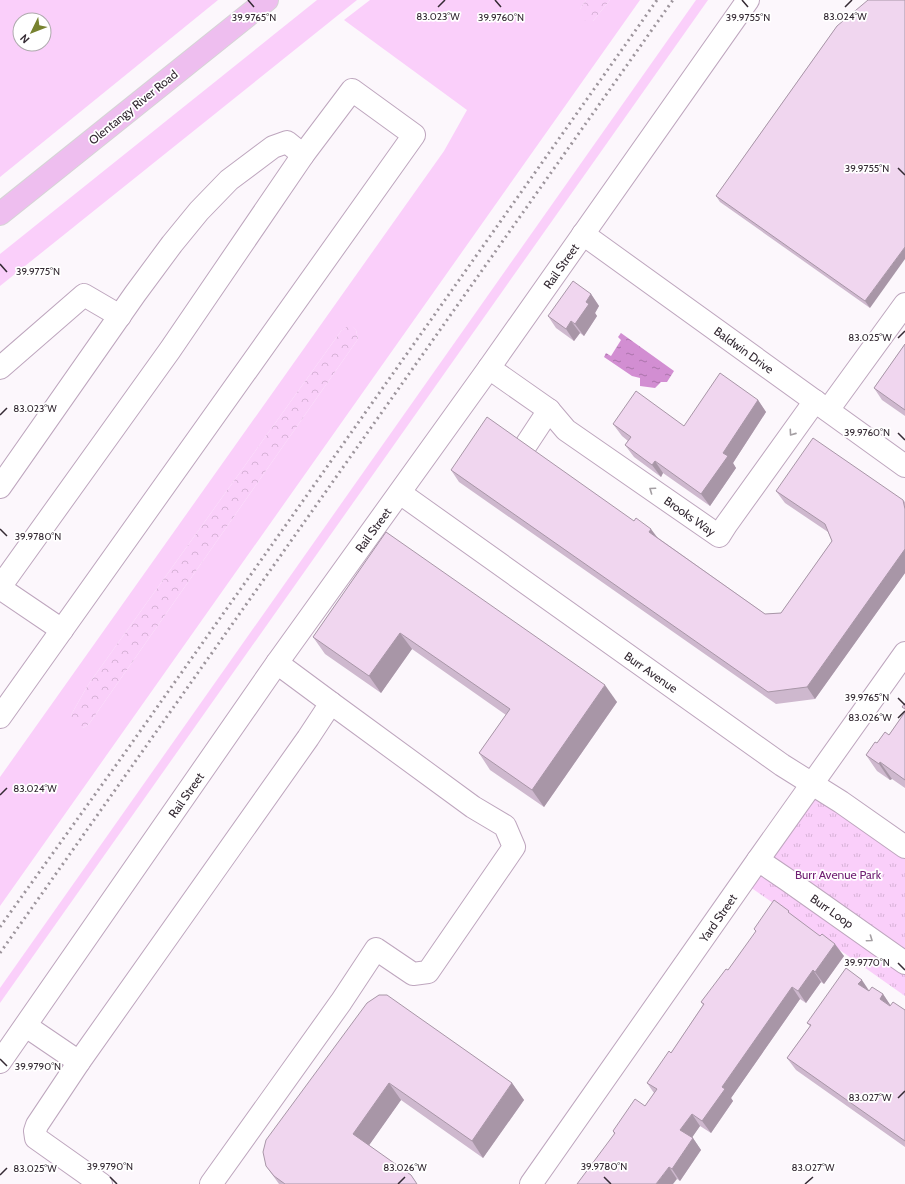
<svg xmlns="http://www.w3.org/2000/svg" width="905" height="1184" font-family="Cabin,sans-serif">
  <defs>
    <pattern id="forest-crowns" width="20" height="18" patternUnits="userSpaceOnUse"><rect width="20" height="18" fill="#facffa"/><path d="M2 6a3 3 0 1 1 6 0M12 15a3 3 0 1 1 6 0" fill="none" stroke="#d7b2d7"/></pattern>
    <pattern id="park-tufts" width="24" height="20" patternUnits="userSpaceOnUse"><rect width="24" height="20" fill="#facffa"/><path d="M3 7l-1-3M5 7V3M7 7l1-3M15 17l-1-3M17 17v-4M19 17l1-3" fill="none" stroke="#d7b2d7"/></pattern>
    <pattern id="water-ripples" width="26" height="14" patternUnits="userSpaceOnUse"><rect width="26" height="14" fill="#d28ed2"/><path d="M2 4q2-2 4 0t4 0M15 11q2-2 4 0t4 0" fill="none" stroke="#ab74ab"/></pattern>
  </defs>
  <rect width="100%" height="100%" fill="#fcf7fc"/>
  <g fill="#facffa" fill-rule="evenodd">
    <path d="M0,0H218L0,177ZM20,20H44V44H20Z"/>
    <path d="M317,0H357L0,286V254Z"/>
    <path d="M370,0H586L580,9L593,21L610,0H640L0,906V777L444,151L467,110L344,20ZM351,325L356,330L358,339L89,724L83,728L71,715L88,685L341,331Z"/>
    <path d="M696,0H708L0,1003V988Z"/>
  </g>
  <g fill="url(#forest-crowns)">
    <path d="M586,0H610L593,21L583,20L580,9Z"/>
    <path d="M351,324L356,330L358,339L89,724L83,728L74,725L71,715L88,685L341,331Z"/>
  </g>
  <path fill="url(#park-tufts)" d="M812,785L905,847V996L743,882Z"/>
  <path fill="url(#water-ripples)" d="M621,333L674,371L667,382H661L655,388L640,386V378L632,376L604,357L606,353L611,356L621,340L618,337Z"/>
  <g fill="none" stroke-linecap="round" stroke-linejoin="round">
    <defs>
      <g id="minor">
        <path d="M583,234L905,466"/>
        <path d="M0,368L84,295L120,316"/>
        <path d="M489,368L549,410L566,430L719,536L726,525L815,401"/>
        <path d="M828,410L905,304"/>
        <path d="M524,448L549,410"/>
        <path d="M0,487L135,294L172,244L199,211L229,180L273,147L287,142L303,155"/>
        <path d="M400,493L782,765L841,802L905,847"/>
        <path d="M0,587L170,350L303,155L352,90L414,135L0,717"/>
        <path d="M0,588L62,630"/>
        <path d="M758,860L786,879L905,963"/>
        <path d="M26,1026L79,1062L308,738L331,703L277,663"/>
        <path d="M0,1062L277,663L489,368L748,0"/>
        <path d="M79,1062L37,1125L35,1131L36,1138L101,1184"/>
        <path d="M211,1184L341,1002L376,949L413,974L428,972L514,847L505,826L473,807L331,703"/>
        <path d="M531,1184L758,860L905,653"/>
      </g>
      <path id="major" d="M0,214L267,0"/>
    </defs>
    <use href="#minor" stroke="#bea6be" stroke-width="24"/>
    <use href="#major" stroke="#d6d4d6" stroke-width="24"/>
    <use href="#minor" stroke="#fff" stroke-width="22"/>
    <use href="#major" stroke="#eebeef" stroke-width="22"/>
    <g stroke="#9d959c" stroke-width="3" stroke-dasharray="2 4" stroke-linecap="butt">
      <path d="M0,927L124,754L657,0"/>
      <path d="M0,953L673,0"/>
    </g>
  </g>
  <g fill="#ceb8ce">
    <path d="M837,26L870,308L720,202L716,196Z"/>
    <path d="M591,294L599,306L595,313L597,316L584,336L580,333L574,341L556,328L548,316Z"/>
    <path d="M905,344V416L882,400L874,388Z"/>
    <path d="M758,400L766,412L733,463L736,468L710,506L663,473L661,477L634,457L625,445L628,441L622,436L613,424L684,426Z"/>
    <path d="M451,470L657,537L765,614L781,613L832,541L828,532L785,503L776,491L903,500L905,502V573L815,699L776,704L459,482Z"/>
    <path d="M386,532L617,702L544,807L490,770L479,753L506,715L412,649L381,693L325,654L313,637Z"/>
    <path d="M905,712V788L892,779L890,780L877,771L866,755L877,743L889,735Z"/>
    <path d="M793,916L844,956L824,984L821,982L806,1003L800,999L731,1098L733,1101L711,1133L700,1126L692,1137L701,1150L680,1181L614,1134L613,1131L645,1106L654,1093L647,1083L671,1053L703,1005L701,1002L728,970L756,932L754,929Z"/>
    <path d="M869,991L883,994L890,1005L905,1010V1147L796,1070L787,1058L810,1026L807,1023Z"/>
    <path d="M379,995L512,1083L524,1100L483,1158L401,1100L369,1145L417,1184H279L266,1166Z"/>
  </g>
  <g fill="#a896a7">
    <path d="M905,247V259L870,308L865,301Z"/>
    <path d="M591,294L599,306L595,313L597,316L584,336L575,324L586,302Z"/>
    <path d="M571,321L580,333L574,341L566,329Z"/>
    <path d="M758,400L766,412L733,463L736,468L710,506L701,494L723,453Z"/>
    <path d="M655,461L663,473L661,477L652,465Z"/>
    <path d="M651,529L660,541L649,532Z"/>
    <path d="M905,549V573L815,699L807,687Z"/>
    <path d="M400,633L412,649L381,693L369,676Z"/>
    <path d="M605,685L617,702L544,807L532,790Z"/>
    <path d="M880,762L892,779L890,780L879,764Z"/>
    <path d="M835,944L844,956L824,984L815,972Z"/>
    <path d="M813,970L821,982L806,1003L798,991Z"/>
    <path d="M862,980L870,992L858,984Z"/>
    <path d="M792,987L800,999L731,1098L733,1101L711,1133L702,1121L722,1087Z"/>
    <path d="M883,994L891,1006L880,999Z"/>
    <path d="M389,1083L401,1100L365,1151L353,1134Z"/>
    <path d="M512,1083L524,1100L483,1158L472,1141Z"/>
    <path d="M692,1114L700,1126L689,1142L680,1130Z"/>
    <path d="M693,1138L701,1150L680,1181L672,1169Z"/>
    <path d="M669,1167L677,1179L673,1184H656Z"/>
  </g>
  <g fill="#f0d6ef" stroke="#a896a7">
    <path d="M868,0H905V247L865,301L716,196L837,26Z"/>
    <path d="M573,281L591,294L586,302L589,304L575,324L571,321L566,329L548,316Z"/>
    <path d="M905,344V410L874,388Z"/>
    <path d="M720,373L758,400L723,453L728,456L701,494L655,461L652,465L625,445L631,437L613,424L636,391L684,426Z"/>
    <path d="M487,417L634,521L636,518L651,529L649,532L765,614L781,613L832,541L825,524L776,491L813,438L903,500L905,509V549L807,687L768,692L451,470Z"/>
    <path d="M386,532L605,685L532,790L479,753L510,709L400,633L369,676L313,637Z"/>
    <path d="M905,703V709L902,707Z"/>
    <path d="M905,712V780L880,762L879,764L866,755L875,742L877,743L885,732L889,735Z"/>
    <path d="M774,900L789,911L788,912L820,936L822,934L835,944L815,972L813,970L798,991L792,987L722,1087L725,1089L702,1121L692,1114L680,1130L693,1138L672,1169L669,1167L656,1184H577L615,1133L613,1131L635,1099L645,1106L657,1089L647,1083L669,1051L671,1053L704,1004L701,1002L726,969L728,970L756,931L754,929Z"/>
    <path d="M846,968L862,980L858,984L869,991L872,987L883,994L880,999L890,1006L893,1002L905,1010V1141L787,1058L811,1025L807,1023Z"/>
    <path d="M379,995H387L512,1083L472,1141L389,1083L353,1134L411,1175L417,1184H285L274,1176L266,1166L263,1152L266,1140L367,1003Z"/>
  </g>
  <defs><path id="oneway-chevron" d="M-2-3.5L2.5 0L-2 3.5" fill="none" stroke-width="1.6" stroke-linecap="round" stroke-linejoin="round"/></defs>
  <g stroke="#a49fa3">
    <use href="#oneway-chevron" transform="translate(792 433) rotate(125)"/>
    <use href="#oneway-chevron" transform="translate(652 490) rotate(-145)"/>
    <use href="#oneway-chevron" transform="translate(870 939) rotate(35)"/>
  </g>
  <path fill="none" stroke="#342a33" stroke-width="1.5" d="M248,0L254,7M495,0L501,7M742,0L748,7M438,7L445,0M845,7L852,0M898,168L905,175M0,264L7,272M898,338L905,331M0,415L7,408M898,433L905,440M0,529L7,536M898,698L905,705M898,718L905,711M0,795L7,788M898,963L905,970M0,1059L7,1066M898,1098L905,1091M0,1175L7,1168M110,1177L117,1184M604,1177L611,1184M398,1184L405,1177M805,1184L813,1177"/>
  <g text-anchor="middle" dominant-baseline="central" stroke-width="3.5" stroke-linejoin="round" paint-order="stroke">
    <g font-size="12" fill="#342a33" stroke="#fff">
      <text transform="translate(133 107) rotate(-39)">Olentangy River Road</text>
      <text transform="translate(561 266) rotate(-55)">Rail Street</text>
      <text transform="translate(744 350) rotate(36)">Baldwin Drive</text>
      <text transform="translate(690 516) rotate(35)">Brooks Way</text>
      <text transform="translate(373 530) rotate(-54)">Rail Street</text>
      <text transform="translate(651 672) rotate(35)">Burr Avenue</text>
      <text transform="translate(186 795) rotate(-55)">Rail Street</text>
      <text transform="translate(832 911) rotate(35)">Burr Loop</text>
      <text transform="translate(718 918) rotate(-55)">Yard Street</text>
    </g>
    <g font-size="12" fill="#701f73" stroke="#fff">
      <text x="838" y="874">Burr Avenue Park</text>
    </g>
  </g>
  <g font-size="10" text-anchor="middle" fill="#342a33" stroke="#fff" stroke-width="3.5" stroke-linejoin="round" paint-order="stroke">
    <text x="438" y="20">83.023°W</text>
    <text x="845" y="20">83.024°W</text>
    <text x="501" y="21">39.9760°N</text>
    <text x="254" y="21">39.9765°N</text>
    <text x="748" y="21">39.9755°N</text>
    <text x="867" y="172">39.9755°N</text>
    <text x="38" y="275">39.9775°N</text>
    <text x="870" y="341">83.025°W</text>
    <text x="35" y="412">83.023°W</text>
    <text x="867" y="436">39.9760°N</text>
    <text x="38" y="540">39.9780°N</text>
    <text x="867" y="701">39.9765°N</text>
    <text x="870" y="721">83.026°W</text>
    <text x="35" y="792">83.024°W</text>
    <text x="867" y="966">39.9770°N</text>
    <text x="38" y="1070">39.9790°N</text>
    <text x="870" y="1101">83.027°W</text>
    <text x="110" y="1170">39.9790°N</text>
    <text x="604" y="1170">39.9780°N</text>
    <text x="405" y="1171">83.026°W</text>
    <text x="813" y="1171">83.027°W</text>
    <text x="35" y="1172">83.025°W</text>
  </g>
  <g transform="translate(32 32) rotate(227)"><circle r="19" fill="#ffffff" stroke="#aeaaad"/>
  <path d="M0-3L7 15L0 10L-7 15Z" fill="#77822f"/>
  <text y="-6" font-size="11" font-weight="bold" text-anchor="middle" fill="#342a33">N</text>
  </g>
</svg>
